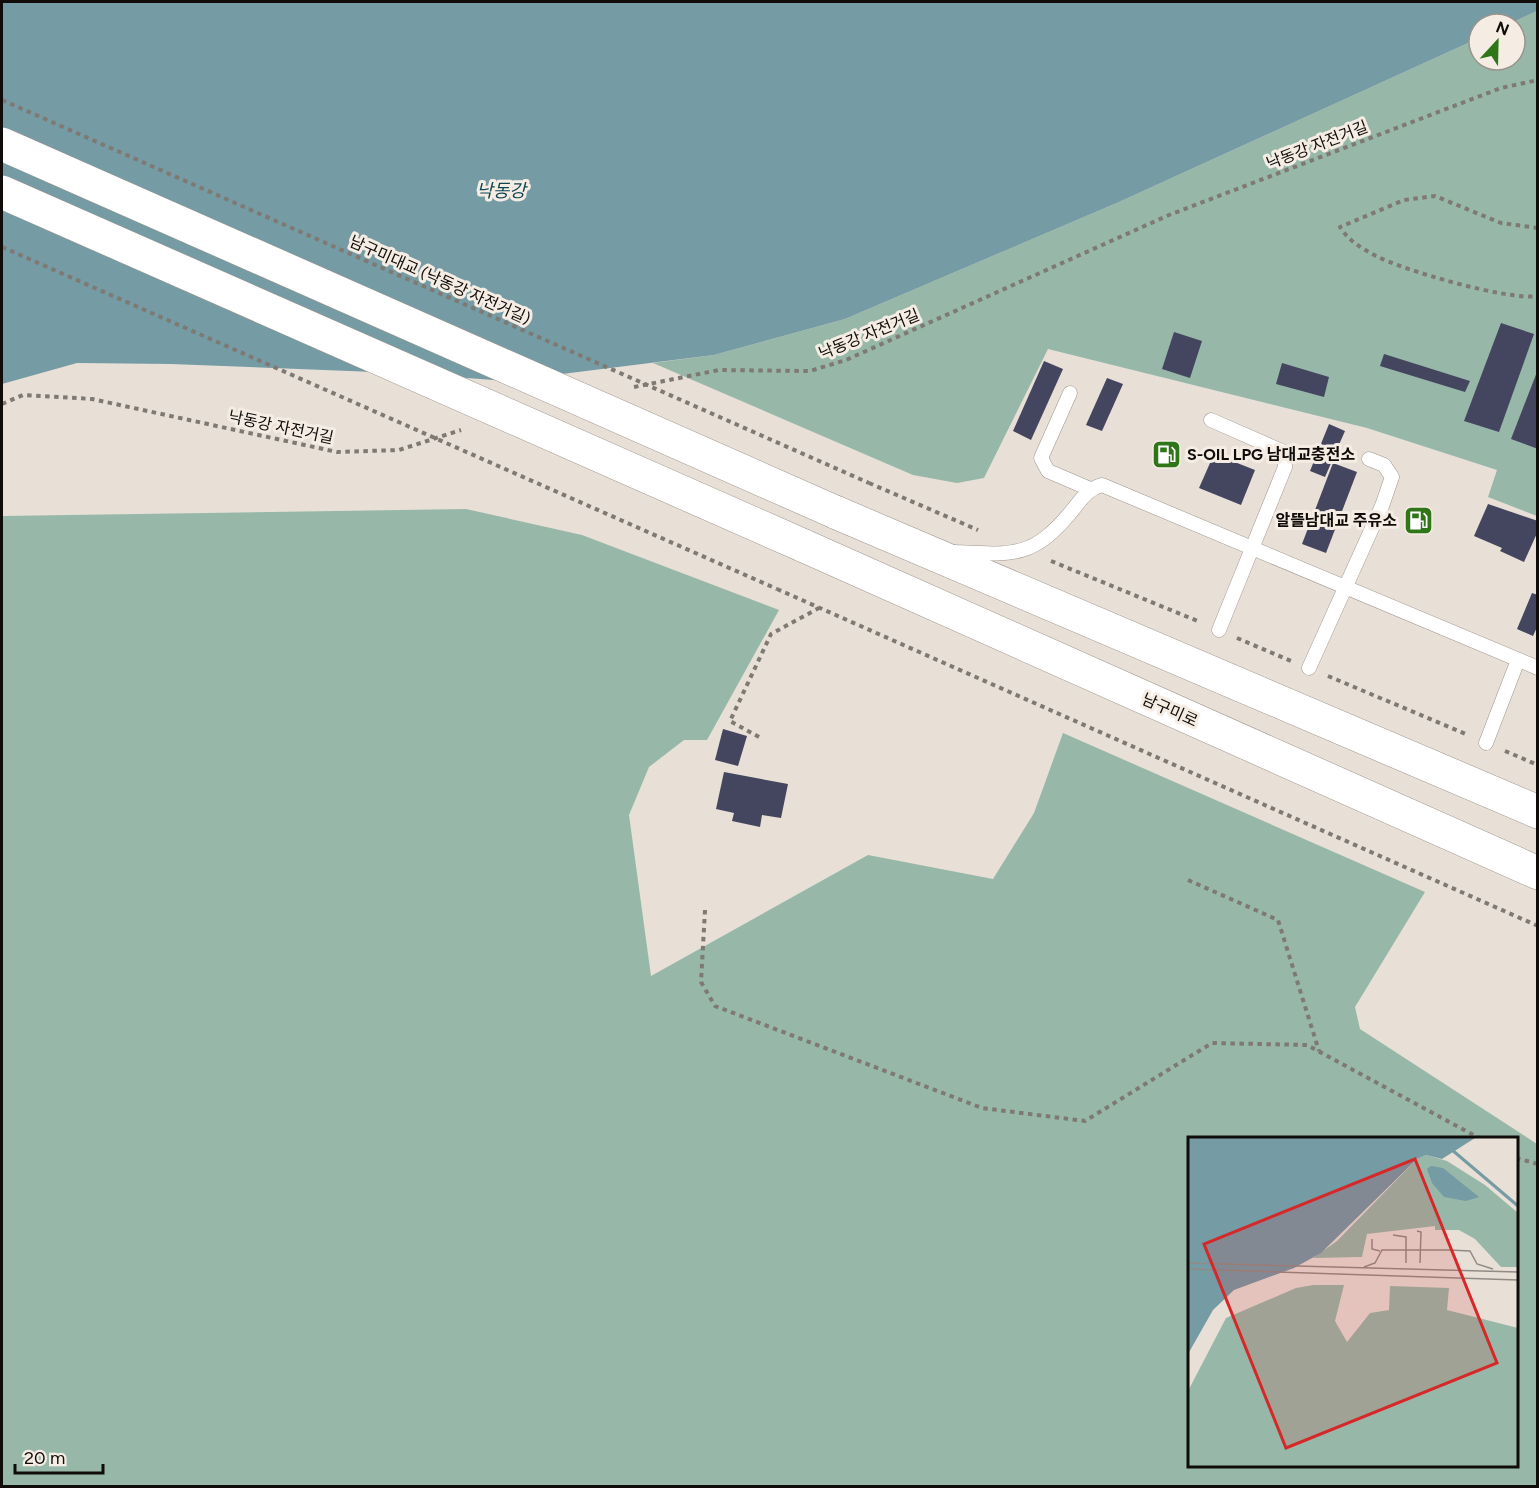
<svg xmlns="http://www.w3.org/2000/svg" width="1539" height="1488" font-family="Figtree,'Noto Sans KR',sans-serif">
  <rect width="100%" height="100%" fill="#e8dfd7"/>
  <g fill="#97b8a8" fill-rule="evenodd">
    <path d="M1537,11V516L1488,497L1497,470L1367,428L1048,349L984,478L957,483L913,475L653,363L714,355L845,319L1119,202L1479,38V60H1515V24H1509Z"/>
    <path d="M466,509L582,535L779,610L707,740H684L649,767L629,815L651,976L868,855L993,879L1034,813L1063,733L1425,892L1355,1007L1360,1029L1537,1144V1486H2V516ZM1190,1138H1516V1466H1190Z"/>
  </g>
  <path fill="#759ba5" d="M2,2H1537V11L1509,24H1479V38L1119,202L845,319L714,355L507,381L400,373L171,364L77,363L2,384Z"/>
  <g fill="#44455f">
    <path d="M1501,323L1534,334L1499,432L1464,421Z"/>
    <path d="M1174,332L1202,341L1190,378L1162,369Z"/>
    <path d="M1384,354L1470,381L1465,392L1380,366Z"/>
    <path d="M1044,361L1063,369L1031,440L1013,431Z"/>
    <path d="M1282,363L1329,377L1324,397L1276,384Z"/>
    <path d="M1537,372H1538V449L1511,439Z"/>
    <path d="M1107,378L1123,384L1102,431L1086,425Z"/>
    <path d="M1329,424L1345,431L1325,477L1310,471Z"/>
    <path d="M1214,454L1255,470L1241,505L1199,488Z"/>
    <path d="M1333,463L1357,472L1326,553L1302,544Z"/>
    <path d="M1488,504L1538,521V531L1524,562L1500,551L1502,548L1474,536Z"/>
    <path d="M1532,593L1538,595V625L1533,636L1517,629Z"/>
    <path d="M723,729L747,736L738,766L715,760Z"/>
    <path d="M724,772L788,784L781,818L762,815L760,827L732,821L734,813L716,809Z"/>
  </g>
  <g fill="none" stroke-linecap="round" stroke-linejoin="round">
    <defs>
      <g id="lane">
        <path d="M1070,393L1041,458L1048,471L1090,489"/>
        <path d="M1211,420L1284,452L1285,467L1219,630"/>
        <path d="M955,552C1013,555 1033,558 1071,512C1081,500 1087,489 1102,485L1538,668"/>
        <path d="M1309,668L1382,506L1392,477L1384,465L1369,459"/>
        <path d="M1486,743L1518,660"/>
      </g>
      <g id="secondary">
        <path d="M835,512L1538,812"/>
        <path d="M802,545L1538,873"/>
      </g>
    </defs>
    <use href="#lane" stroke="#9f978f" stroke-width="15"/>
    <use href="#secondary" stroke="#9f978f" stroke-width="34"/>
    <g stroke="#7f7973" stroke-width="4" stroke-dasharray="4.5 4.5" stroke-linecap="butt">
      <path d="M1538,228L1501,223L1435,196L1404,200L1340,227C1349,241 1361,248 1376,256C1403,270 1508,301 1538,296"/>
      <path d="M634,387L719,370L810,371L846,360L1169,215L1501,88L1538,80"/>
      <path d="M2,404L23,395L92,399L337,452L399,450L461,430"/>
      <path d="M869,483L978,530"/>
      <path d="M1051,561L1200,622"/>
      <path d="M777,589L1538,926"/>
      <path d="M1237,638L1291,661"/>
      <path d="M1328,676L1468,735"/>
      <path d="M759,737L730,721L771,634L819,608"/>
      <path d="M1505,751L1538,765"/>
      <path d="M1188,880L1278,920L1319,1051"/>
      <path d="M705,910L701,982L715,1006L982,1108L1085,1121L1212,1043L1307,1045L1479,1138"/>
      <path d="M1516,1158L1538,1164"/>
    </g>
    <use href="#lane" stroke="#fff" stroke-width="14"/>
    <use href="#secondary" stroke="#fff" stroke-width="33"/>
    <defs>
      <g id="secondary-bridge">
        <path d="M2,144L835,512"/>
        <path d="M2,192L802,545"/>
      </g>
    </defs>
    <use href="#secondary-bridge" stroke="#9f978f" stroke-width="34" stroke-linecap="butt"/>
    <g stroke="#7f7973" stroke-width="4" stroke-dasharray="4.5 4.5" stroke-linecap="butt">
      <path d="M2,100L869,483"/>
      <path d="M2,247L777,589"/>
    </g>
    <use href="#secondary-bridge" stroke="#fff" stroke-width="33"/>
  </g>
  <defs>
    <symbol id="fuel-square" viewBox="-11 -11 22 22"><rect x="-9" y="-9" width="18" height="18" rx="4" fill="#2f7618" stroke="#f5ede4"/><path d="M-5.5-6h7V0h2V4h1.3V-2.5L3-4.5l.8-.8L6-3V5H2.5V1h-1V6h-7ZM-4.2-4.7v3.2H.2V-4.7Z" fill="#fff"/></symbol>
  </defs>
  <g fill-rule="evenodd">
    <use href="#fuel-square" x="1150" y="438" width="33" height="33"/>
    <use href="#fuel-square" x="1402" y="504" width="33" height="33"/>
  </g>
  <g text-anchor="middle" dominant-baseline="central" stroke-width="6" stroke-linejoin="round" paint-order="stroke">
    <g font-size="16" fill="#0f0c09" stroke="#f5ede4">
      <text transform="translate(1317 145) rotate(-21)">낙동강 자전거길</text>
      <text transform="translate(440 280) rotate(24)">남구미대교 (낙동강 자전거길)</text>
      <text transform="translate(869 334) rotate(-22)">낙동강 자전거길</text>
      <text transform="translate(281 427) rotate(12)">낙동강 자전거길</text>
      <text transform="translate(1170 710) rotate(24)">남구미로</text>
    </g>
    <g font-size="16" font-weight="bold" fill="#0f0c09" stroke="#f5ede4" text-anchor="start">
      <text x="1187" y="454">S-OIL LPG 남대교충전소</text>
      <text x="1397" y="520" text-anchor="end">알뜰남대교 주유소</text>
    </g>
    <g font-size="18" font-style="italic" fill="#0d4753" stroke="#f5ede4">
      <text x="501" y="191">낙동강</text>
    </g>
  </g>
  <g transform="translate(1188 1137)">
    <rect width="330" height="330" fill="#e8dfd7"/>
    <path d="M238,18L259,24L297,48L330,76V130H313L287,102L271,93H247V89L179,97L174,120L125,121L149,104L229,22ZM125,148H156L147,184L159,205L182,176L201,173L202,149L261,151L259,173L330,191V329H0V254L38,181L108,151Z" fill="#97b8a8"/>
    <path d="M0,1H287L254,22L238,18L229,22L133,116L106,131L46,153L25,173L0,217ZM243,29L255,31L291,60L278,64L256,60L244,46L239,32Z" fill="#759ba5"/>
    <path fill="none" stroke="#759ba5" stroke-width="3" d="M250,1L330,69"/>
    <path fill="none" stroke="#918b85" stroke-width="1.5" d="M229,94L233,95L232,126M205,98L218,100V126M184,102V112L192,114M0,126L330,135M176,130L187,126L194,113H261L282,114L289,127L305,132M0,132L330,143"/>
    <path fill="#d62828" fill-opacity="0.15" stroke="#d62828" stroke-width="3" d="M227,22L309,226L98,311L16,107Z"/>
    <rect width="330" height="330" fill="none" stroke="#0f0c09" stroke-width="3"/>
  </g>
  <rect width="1539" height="1488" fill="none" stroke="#0f0c09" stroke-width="6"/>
  <g transform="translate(1497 42) rotate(22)"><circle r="28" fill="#f5ede4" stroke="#99938c" stroke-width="1.5"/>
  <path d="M0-4.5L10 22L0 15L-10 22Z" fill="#2f7618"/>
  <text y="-9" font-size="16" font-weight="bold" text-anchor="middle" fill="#0f0c09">N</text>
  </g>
  <path d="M15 1464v9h88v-9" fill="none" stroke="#0f0c09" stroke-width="3"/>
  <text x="24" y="1464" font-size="18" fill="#0f0c09" stroke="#f5ede4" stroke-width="4.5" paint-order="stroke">20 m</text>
</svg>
